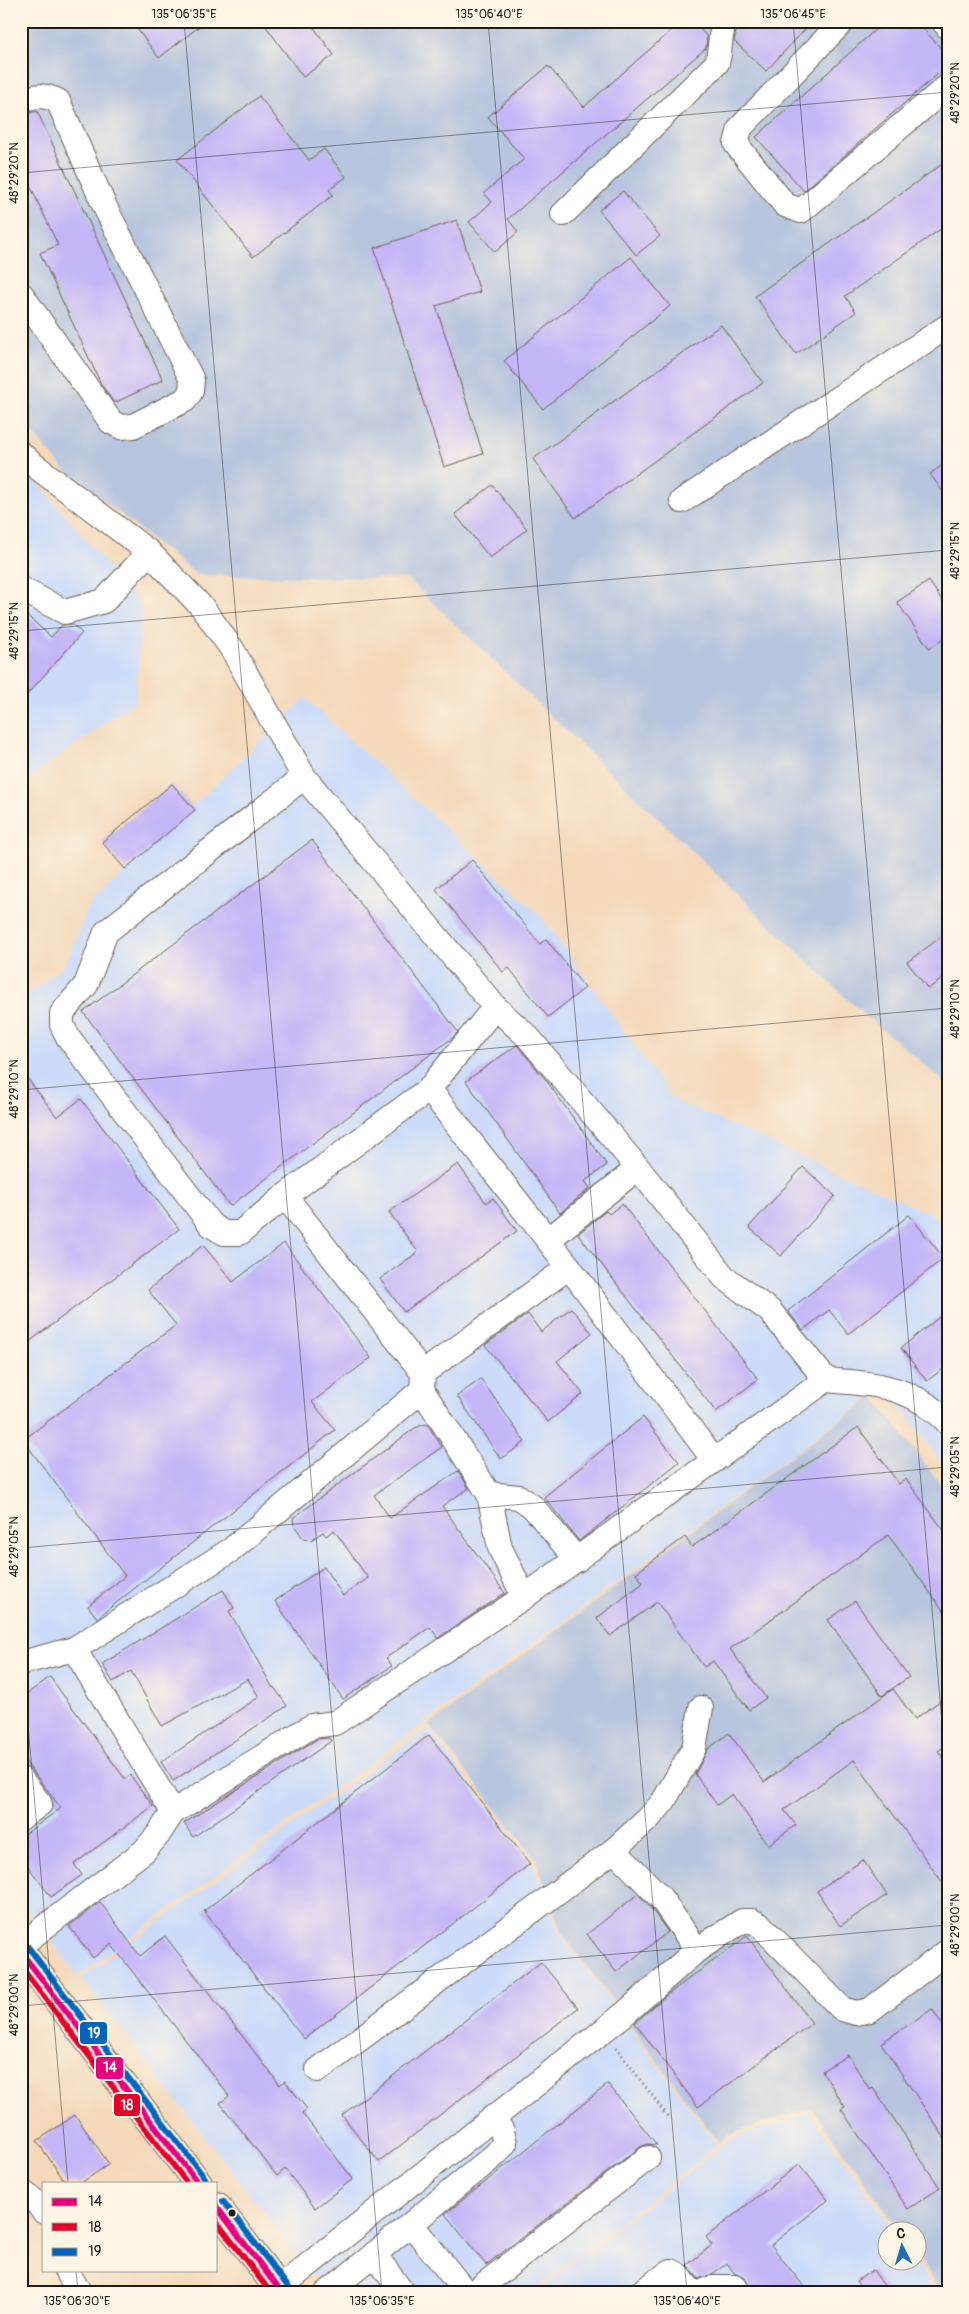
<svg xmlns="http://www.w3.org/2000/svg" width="969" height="2314" font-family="Pangolin,sans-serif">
  <rect width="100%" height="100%" fill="#fcf5e5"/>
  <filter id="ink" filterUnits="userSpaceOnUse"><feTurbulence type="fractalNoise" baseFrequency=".02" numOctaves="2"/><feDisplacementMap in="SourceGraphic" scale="10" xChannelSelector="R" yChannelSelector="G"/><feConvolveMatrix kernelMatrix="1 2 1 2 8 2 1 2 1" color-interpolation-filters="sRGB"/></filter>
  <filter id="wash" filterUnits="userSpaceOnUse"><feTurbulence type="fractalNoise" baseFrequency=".0096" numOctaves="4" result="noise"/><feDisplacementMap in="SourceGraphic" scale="20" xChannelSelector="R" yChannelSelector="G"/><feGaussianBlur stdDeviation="1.12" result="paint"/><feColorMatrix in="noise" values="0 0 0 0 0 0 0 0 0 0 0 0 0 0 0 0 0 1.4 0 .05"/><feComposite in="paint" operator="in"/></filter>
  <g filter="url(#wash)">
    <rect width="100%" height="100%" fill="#f4d9bb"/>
    <g fill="#cbdbf9">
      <path d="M21,462L143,608L135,702L21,783Z"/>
      <path d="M305,698L541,916L673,1099L933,1215L948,1227V1471L885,1386L78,1976L21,1901V1559L30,1552L21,1540V999L65,965L89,906Z"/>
      <path d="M427,1728L532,1862L560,1935L717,2145L531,2293H327L81,1978Z"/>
      <path d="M810,2113L894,2231L886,2232V2262H915L937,2293H535L731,2139Z"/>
      <path d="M21,2275L34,2293H21Z"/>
    </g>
    <g fill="#b7c5de">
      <path d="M21,21H948V1085L848,1000L408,579L197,575L62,467L21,419Z"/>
      <path d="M873,1396L948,1494V2293H943L917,2255L916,2232L900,2231L812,2108L730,2134L719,2143L563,1935L535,1858L429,1725Z"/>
    </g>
    <g id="blocks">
      <g fill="#c5b6f7">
        <path d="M131,21H206L159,58Z"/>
        <path d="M262,21H309L334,55L303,77Z"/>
        <path d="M682,21H693L707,37L706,48L508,219L518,232L495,252L469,222L492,202L484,193L524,159L488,117L548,66L584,107Z"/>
        <path d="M738,21H813L766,71L734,41Z"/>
        <path d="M885,21H916L948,56V65L804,191L756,137Z"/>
        <path d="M259,96L309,160L324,149L346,177L329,190L333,195L253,257L177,160Z"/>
        <path d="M37,111L163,380L114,403L101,384L40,253L58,245L21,166V116Z"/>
        <path d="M948,160V224L845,296L856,312L796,354L755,296Z"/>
        <path d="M623,191L660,236L636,255L599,210Z"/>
        <path d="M457,220L480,292L436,306L483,454L444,467L374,248Z"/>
        <path d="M631,257L670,306L543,409L504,361Z"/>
        <path d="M721,325L763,383L575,518L533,459Z"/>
        <path d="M948,461V499L930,474Z"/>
        <path d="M492,485L527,529L490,558L455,514Z"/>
        <path d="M929,581L948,609V636L929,648L897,602Z"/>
        <path d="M21,610L51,637L62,625L72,624L82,633L21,701Z"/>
        <path d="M172,784L195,810L125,869L102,842Z"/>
        <path d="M312,840L458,1032L452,1038L230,1206L83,1012Z"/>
        <path d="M472,860L540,944L546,939L585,988L548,1017L509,968L503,972L436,889Z"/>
        <path d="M948,932V975L928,989L907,962Z"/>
        <path d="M517,1045L546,1080L607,1165L585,1181L590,1188L560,1213L466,1081Z"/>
        <path d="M21,1070L57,1117L81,1099L179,1229L21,1348Z"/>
        <path d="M458,1164L486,1203L493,1198L517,1231L404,1312L380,1279L418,1252L389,1212Z"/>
        <path d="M803,1167L835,1196L781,1256L749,1227Z"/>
        <path d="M622,1204L758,1379L716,1412L578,1234L606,1211L609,1214Z"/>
        <path d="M909,1215L944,1258L848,1334L829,1310L803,1330L788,1311Z"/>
        <path d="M284,1243L371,1358L312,1402L335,1430L97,1618L88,1606L125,1576L23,1440L176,1325L148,1290L203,1245L233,1282Z"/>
        <path d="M571,1308L592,1333L557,1361L583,1394L548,1422L485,1345L528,1314L541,1332Z"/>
        <path d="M948,1310V1365L927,1381L901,1348Z"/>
        <path d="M481,1379L525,1442L501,1459L457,1396Z"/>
        <path d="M643,1417L679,1462L579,1541L544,1497Z"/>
        <path d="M425,1424L428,1425L442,1447L374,1495L390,1518L458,1471L469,1488L442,1506L505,1593L438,1638L430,1627L386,1658L392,1666L343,1699L275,1601L324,1567L343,1596L368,1578L334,1530L326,1536L323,1532L311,1540L303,1538L294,1525L293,1518L415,1428Z"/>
        <path d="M858,1427L899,1484L906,1479L948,1536V1617L888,1535L730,1649L766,1698L749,1710L713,1661L704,1667L657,1602L610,1636L597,1618L643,1583L636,1573L685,1537L692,1547Z"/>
        <path d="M223,1590L234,1608L229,1611L273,1688L274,1687L287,1706L173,1781L161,1762L259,1697L248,1679L162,1726L131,1671L113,1682L102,1664Z"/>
        <path d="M855,1601L909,1677L882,1696L828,1620Z"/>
        <path d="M50,1677L125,1779L130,1775L153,1806L74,1864L82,1875L51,1897L21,1857V1837L61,1808L21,1756V1698Z"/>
        <path d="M893,1689L915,1719L948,1695V1744L938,1751L948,1764V1890L854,1760L784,1810L796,1825L768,1845L732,1794L717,1805L695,1774L708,1749L729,1733L764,1782Z"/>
        <path d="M429,1735L530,1864L304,2039L204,1911Z"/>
        <path d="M329,1738L331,1741L193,1837L184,1823L317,1739Z"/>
        <path d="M863,1860L887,1895L840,1926L817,1891Z"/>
        <path d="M638,1894L649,1906L668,1932L616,1972L587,1934Z"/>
        <path d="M100,1902L140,1956L165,1936L280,2085L285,2081L307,2109L302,2113L353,2179L315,2208L285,2169L277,2176L220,2103L229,2096L111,1944L93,1958L69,1926Z"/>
        <path d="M747,1936L812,2023L698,2107L635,2023L664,1997Z"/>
        <path d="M541,1962L578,2008L379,2162L342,2115Z"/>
        <path d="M932,2009L948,2033V2143L881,2043Z"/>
        <path d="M848,2055L870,2090L873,2088L940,2188L908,2209L841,2109L845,2107L822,2071Z"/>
        <path d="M608,2084L657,2145L647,2144L640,2147L486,2265L445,2214Z"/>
        <path d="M75,2115L109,2164L81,2183H66L37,2141Z"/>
        <path d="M799,2164L828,2200L771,2245L809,2293H752L745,2278L734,2273L727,2263L714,2273L699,2279L687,2265L712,2245L706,2237Z"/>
        <path d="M873,2270L889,2293H864L856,2281Z"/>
      </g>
    </g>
  </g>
  <g filter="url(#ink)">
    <use href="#blocks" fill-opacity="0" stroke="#685e54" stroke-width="1"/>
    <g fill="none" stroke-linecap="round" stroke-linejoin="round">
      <defs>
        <g id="minor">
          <path d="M843,21L740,128L736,144L785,205L801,211L948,86"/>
          <path d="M943,21L948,27"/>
          <path d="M21,102C35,95 44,94 58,101L105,207L192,380L191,391L185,400L133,426L121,427L111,422L21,294"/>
          <path d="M563,214L717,63C721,49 719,35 725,21"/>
          <path d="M21,454L30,462L149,552L202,607L232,649L304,777L495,1007L528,1037L638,1168L724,1277L770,1311L826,1380C862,1383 896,1384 927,1405C934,1411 942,1415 948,1423"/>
          <path d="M682,501L948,326"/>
          <path d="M21,589L65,612L104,601L149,552"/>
          <path d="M304,777L106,932L86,985L62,1013V1025L68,1037L211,1225L224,1233H240L285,1196L423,1373L422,1390L489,1494L519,1497L533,1507L577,1560"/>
          <path d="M495,1007L429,1089L569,1267L714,1460"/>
          <path d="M285,1196L429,1089"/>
          <path d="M548,1240L638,1168"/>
          <path d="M423,1373L569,1267"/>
          <path d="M489,1494L500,1548L524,1597"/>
          <path d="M74,1649L231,1550L422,1390"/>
          <path d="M21,1663L74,1649L173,1812L158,1835L144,1851L21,1945"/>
          <path d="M21,1779L40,1804L21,1818"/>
          <path d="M173,1812L312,1726L335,1723L524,1597L826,1380"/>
          <path d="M697,1950L660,1897L614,1850L648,1819L663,1802L694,1748L701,1708"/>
          <path d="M318,2070L614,1850"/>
          <path d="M21,2191L36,2202L44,2212"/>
          <path d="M411,2224L466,2293"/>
          <path d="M374,2254L403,2293"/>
          <path d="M66,2270L80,2293"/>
          <path d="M273,2293L623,2015L697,1950L742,1921H752L760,1925L842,2009L856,2013L870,2010L948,1951"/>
          <path d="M327,2293L495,2155L505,2143L502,2131L493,2117"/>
          <path d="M473,2293L648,2158"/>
          <path d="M640,2293L671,2271C683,2275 684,2287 695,2293"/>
          <path d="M700,2293L714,2287H734L739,2293"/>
        </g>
        <g id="highway">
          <path d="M21,1952L198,2183"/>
          <path d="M216,2206L282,2293"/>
        </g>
      </defs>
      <use href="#minor" stroke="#685e54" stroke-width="26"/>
      <use href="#highway" stroke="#685e54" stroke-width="30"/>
      <path stroke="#685e54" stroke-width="3" stroke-dasharray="1 4" stroke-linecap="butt" d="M616,2047L668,2117"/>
      <use href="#minor" stroke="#fff" stroke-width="24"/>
      <use href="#highway" stroke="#fff" stroke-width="28"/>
      <defs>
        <g id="bus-1">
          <path d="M21,1952L198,2183"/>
          <path d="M216,2206L282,2293"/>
        </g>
        <g id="bus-2">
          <path d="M21,1967L187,2183"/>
          <path d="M216,2221L271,2293"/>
        </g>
        <g id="bus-3">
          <path d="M28,1947L205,2178"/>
          <path d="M223,2201L289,2288"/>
        </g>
      </defs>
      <use href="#bus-1" stroke="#fcf5e5" stroke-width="10"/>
      <use href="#bus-2" stroke="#fcf5e5" stroke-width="10"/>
      <use href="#bus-3" stroke="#fcf5e5" stroke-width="10"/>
      <use href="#bus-1" stroke="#e5007d" stroke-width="6"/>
      <use href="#bus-2" stroke="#e4002b" stroke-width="6"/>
      <use href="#bus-3" stroke="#0065bd" stroke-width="6"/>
    </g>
  </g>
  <path fill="none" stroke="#1c1c1c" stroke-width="1" stroke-opacity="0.45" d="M184,21L382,2293M488,21L687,2293M793,21L948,1791M21,173L948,92M21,631L948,550M21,1090L948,1008M21,1548L948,1467M21,1645L68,2183M21,2006L948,1925M76,2270L78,2293"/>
  <circle fill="#1c1c1c" stroke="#fcf5e5" stroke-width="2" cx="232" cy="2213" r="4.5"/>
  <g stroke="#fcf5e5" stroke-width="2">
    <rect x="79" y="2021" width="29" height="24" rx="5" fill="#0065bd"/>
    <rect x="95" y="2056" width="29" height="24" rx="5" fill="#e5007d"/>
    <rect x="113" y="2093" width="28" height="24" rx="5" fill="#e4002b"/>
  </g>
  <g font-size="14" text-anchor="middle" font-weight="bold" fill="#fff">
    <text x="94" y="2038">19</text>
    <text x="110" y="2072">14</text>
    <text x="127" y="2110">18</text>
  </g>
  <rect width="969" height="2314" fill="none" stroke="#fcf5e5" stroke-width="55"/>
  <rect x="42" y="2182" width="175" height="90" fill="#fcf5e5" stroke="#a29e95"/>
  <rect x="52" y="2198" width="25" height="8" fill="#e5007d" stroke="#a29e95"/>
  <text x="88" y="2206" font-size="15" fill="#1c1c1c">14</text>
  <rect x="52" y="2223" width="25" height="8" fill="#e4002b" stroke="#a29e95"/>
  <text x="88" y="2232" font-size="15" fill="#1c1c1c">18</text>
  <rect x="52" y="2248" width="25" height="8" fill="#0065bd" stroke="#a29e95"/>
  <text x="88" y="2256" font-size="15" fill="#1c1c1c">19</text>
  <g transform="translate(902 2246) rotate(355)"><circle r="24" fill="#fcf5e5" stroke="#a29e95"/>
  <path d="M0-4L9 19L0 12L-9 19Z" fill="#1f6fb2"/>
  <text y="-8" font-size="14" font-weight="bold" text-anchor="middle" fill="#1c1c1c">С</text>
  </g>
  <rect x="28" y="28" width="914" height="2258" fill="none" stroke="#1c1c1c" stroke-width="2"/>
  <g font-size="12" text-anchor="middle" fill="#1c1c1c">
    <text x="184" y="18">135°06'35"E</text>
    <text x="489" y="18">135°06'40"E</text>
    <text x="793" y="18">135°06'45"E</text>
    <text transform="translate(955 93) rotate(-90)" y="4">48°29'20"N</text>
    <text transform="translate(14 173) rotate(-90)" y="4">48°29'20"N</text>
    <text transform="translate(955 551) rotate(-90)" y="4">48°29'15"N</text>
    <text transform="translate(14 631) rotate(-90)" y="4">48°29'15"N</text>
    <text transform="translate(955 1009) rotate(-90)" y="4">48°29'10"N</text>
    <text transform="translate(14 1089) rotate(-90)" y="4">48°29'10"N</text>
    <text transform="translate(955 1467) rotate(-90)" y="4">48°29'05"N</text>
    <text transform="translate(14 1547) rotate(-90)" y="4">48°29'05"N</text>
    <text transform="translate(955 1925) rotate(-90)" y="4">48°29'00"N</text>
    <text transform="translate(14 2005) rotate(-90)" y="4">48°29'00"N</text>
    <text x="77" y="2305">135°06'30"E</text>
    <text x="382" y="2305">135°06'35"E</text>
    <text x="687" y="2305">135°06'40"E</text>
  </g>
</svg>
